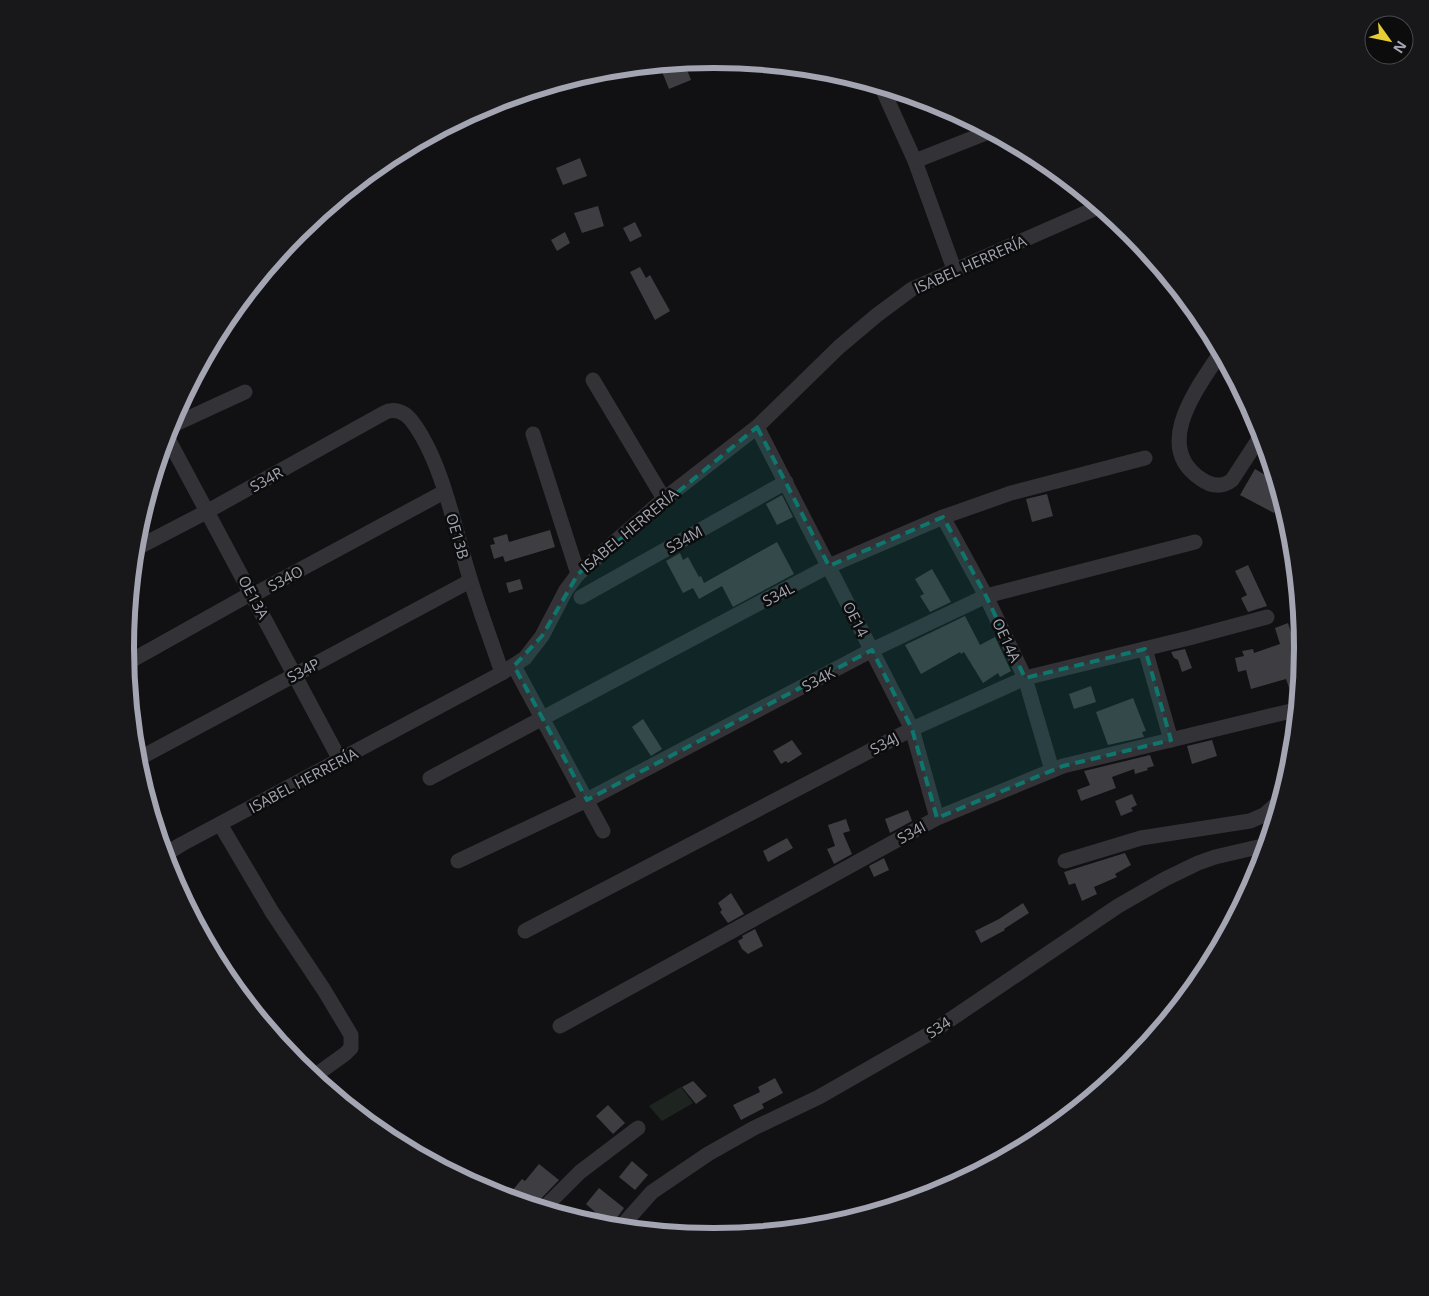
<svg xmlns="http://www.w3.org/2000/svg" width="1429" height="1296" font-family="'Open Sans',sans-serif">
  <rect width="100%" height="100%" fill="#111113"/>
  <path fill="#1e2520" d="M681,1087L693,1103L662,1121L649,1106Z"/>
  <g fill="#3e3e42">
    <path d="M681,62H684L691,80L669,89L661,69Z"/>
    <path d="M580,158L587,176L563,185L556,168Z"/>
    <path d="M598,206L604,226L582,233L574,213Z"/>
    <path d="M635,222L642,236L630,242L623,228Z"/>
    <path d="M565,232L570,243L557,251L551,240Z"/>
    <path d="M640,267L646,278L650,275L670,311L655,320L630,272Z"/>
    <path d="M1255,469L1272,479L1270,482L1278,486L1282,499L1274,513L1240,495Z"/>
    <path d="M1047,494L1053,516L1032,522L1026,499Z"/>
    <path d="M782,495L793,517L777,525L766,504Z"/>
    <path d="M550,530L555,547L505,562L503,556L494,559L490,545L495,544L493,538L507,534L509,542Z"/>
    <path d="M777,542L794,574L733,607L722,586L699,599L693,588L683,593L666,561L680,553L683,560L688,557L699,577L701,576L704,583Z"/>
    <path d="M1248,565L1267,606L1248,612L1241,598L1247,595L1235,571Z"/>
    <path d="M932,569L951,602L930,612L920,596L924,594L915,579Z"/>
    <path d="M520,579L523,589L509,593L506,583Z"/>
    <path d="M965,616L980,645L995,637L1011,671L1000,677L998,673L983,683L964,652L961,654L960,652L921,674L905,645Z"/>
    <path d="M1288,623L1299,658L1303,656L1298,703L1294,702L1286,679L1251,689L1246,670L1238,672L1235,658L1244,656L1242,651L1253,649L1254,653L1280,644L1275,628Z"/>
    <path d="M1185,649L1192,668L1182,672L1178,660L1174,658L1171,652Z"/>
    <path d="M1091,686L1096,702L1074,709L1069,694Z"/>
    <path d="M1133,698L1146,731L1142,732L1144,737L1108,745L1096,712Z"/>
    <path d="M643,719L662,749L651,756L632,727Z"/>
    <path d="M792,740L802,754L788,763L786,761L781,764L773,751Z"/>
    <path d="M1212,740L1217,756L1192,764L1187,746Z"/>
    <path d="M1150,755L1154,766L1147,768L1148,770L1135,774L1134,769L1112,777L1116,788L1081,801L1077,790L1090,785L1084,771Z"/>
    <path d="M1132,794L1137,805L1131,808L1133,811L1121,816L1115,801Z"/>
    <path d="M908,810L912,821L890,833L885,819Z"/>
    <path d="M846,819L850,831L843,833L852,854L834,864L827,849L835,846L828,825Z"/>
    <path d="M787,838L793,848L768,862L763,851Z"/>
    <path d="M1125,853L1131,865L1115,874L1117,877L1094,887L1097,894L1082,901L1075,883L1069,885L1064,872Z"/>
    <path d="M884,858L889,870L874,877L869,866Z"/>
    <path d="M731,893L744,914L728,923L720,912L722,910L718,903Z"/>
    <path d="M1023,903L1029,913L1004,929L1005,930L981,943L975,931L999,919Z"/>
    <path d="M755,929L763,946L748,954L742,949L738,941L743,938L742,936Z"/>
    <path d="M775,1078L783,1093L762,1104L764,1108L741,1120L733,1105L760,1092L758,1087Z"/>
    <path d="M693,1081L707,1096L696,1104L682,1087Z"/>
    <path d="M608,1105L625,1123L613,1134L596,1116Z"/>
    <path d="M632,1161L648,1175L635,1190L619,1177Z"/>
    <path d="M539,1164L559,1180L534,1206L506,1198L522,1179L525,1181Z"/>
    <path d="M599,1188L624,1208L611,1226L586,1204Z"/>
  </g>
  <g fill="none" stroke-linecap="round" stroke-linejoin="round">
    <g stroke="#333237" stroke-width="15">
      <path d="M881,86L915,161L954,269"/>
      <path d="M915,161L991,131"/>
      <path d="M1221,352C1199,386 1151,446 1201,479C1211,486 1222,488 1232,480L1262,434"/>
      <path d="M593,380L664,499"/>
      <path d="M169,427L245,392"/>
      <path d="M757,427L912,729L937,818"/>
      <path d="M533,434L578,574"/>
      <path d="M166,435L340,760"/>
      <path d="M943,517L986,596L1025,678L1052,770"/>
      <path d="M135,549L208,511L384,413C393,408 404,411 411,420C441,458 454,525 468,572C478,606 491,640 502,673"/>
      <path d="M581,597L786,482"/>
      <path d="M1145,649L1171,740"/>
      <path d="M127,663L252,593L253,595L444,492"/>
      <path d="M514,666L603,831"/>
      <path d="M136,760L470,581"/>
      <path d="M430,778L829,566L943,517L1011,493L1145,458"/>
      <path d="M220,824L272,912L324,990L351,1035V1048L345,1054L313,1077"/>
      <path d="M164,855L182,844L502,673L525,658L542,636L566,590L578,574L664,499L757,427L839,347L877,315L912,289L1101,206"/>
      <path d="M458,861L587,800L872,650L986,596L1195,542"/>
      <path d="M1065,861L1141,838L1250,821L1264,815L1281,800"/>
      <path d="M525,931L912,729L1025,678L1189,638L1267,617"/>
      <path d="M560,1026L937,818L1063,766L1291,711L1297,712"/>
      <path d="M543,1209L580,1172L638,1128"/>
      <path d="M620,1228L652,1192L708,1154L754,1128L819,1097L929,1034L1118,906L1165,879L1198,863L1215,857L1258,847H1267"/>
    </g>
  </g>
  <path fill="#0f766e" fill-opacity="0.2" stroke="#0f766e" stroke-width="4" stroke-dasharray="10 6" stroke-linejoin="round" d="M757,427L829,566L943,517L986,596L1025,678L1145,649L1171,740L1063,766L937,818L912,729L872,650L587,800L514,666L542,636L578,574Z"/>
  <g text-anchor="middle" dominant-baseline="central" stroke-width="5" stroke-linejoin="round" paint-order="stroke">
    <g font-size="15" fill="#a3a5b2" stroke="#0c0c0d">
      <text transform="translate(970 264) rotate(-24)">ISABEL HERRERÍA</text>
      <text transform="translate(266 479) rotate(-29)">S34R</text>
      <text transform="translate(629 530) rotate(-40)">ISABEL HERRERÍA</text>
      <text transform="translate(458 536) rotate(74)">OE13B</text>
      <text transform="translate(684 539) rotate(-29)">S34M</text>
      <text transform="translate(285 578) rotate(-28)">S34O</text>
      <text transform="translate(778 594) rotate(-28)">S34L</text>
      <text transform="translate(254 597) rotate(62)">OE13A</text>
      <text transform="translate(856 619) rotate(63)">OE14</text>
      <text transform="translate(1007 640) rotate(65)">OE14A</text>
      <text transform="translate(303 670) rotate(-28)">S34P</text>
      <text transform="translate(818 679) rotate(-28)">S34K</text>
      <text transform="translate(884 743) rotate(-28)">S34J</text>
      <text transform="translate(303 780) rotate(-28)">ISABEL HERRERÍA</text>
      <text transform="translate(911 832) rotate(-29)">S34I</text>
      <text transform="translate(938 1027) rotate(-33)">S34</text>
    </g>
  </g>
  <path d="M0 0H1429V1296H0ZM134 648a580 580 0 1 1 1160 0a580 580 0 1 1-1160 0Z" fill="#18181a" fill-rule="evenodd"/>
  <path fill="none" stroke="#a3a5b2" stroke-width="6" d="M134 648a580 580 0 1 1 1160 0a580 580 0 1 1-1160 0Z"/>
  <g transform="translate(1389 40) rotate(123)"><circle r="24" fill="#0c0c0d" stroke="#48494f"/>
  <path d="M0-4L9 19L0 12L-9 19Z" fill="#e6cd35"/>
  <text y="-8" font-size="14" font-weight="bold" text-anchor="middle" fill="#a3a5b2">N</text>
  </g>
</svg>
